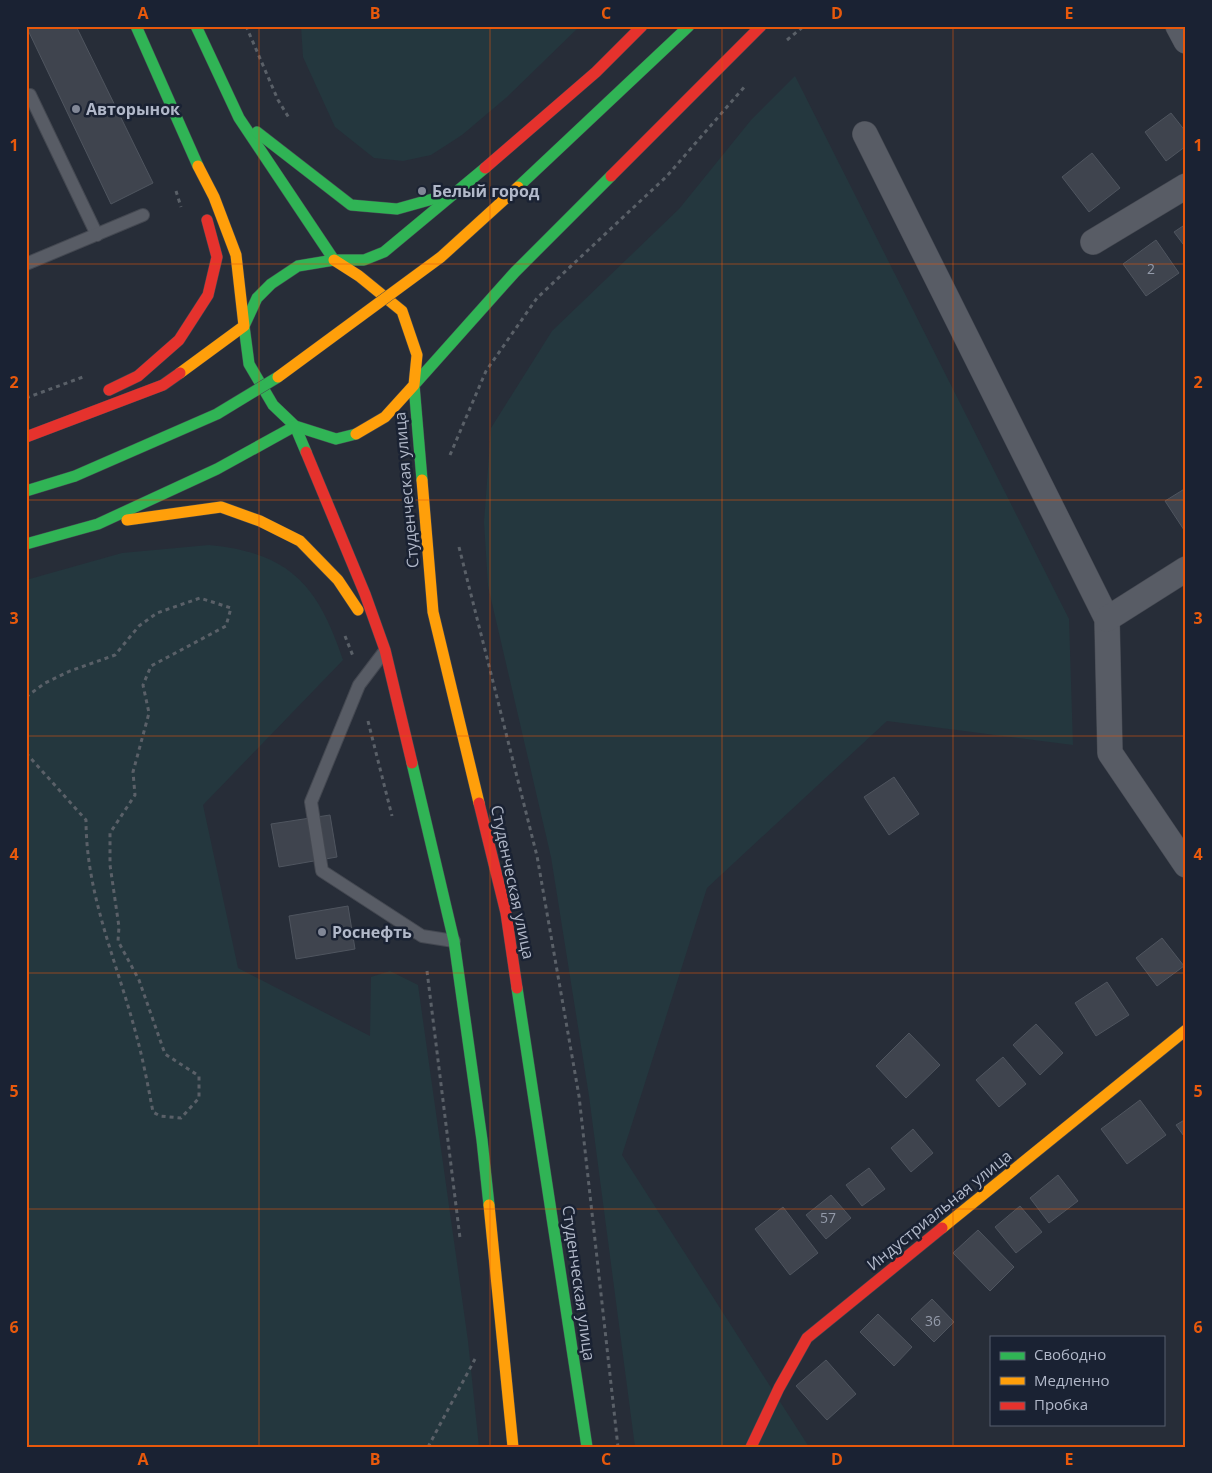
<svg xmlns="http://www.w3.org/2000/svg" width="1212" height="1473" font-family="'Open Sans',sans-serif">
  <rect width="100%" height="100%" fill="#272d38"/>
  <g fill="#24373e">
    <path d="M301,26H580L507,97L462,135L431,155L403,161L374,158L335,127L303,57Z"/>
    <path d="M795,76L1069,619L1073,745L887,721L707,888L622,1155L809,1447H635L589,1096L551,857L488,586L484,522L491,428L552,331L679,209L751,120Z"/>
    <path d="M209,545C291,553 318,586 343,660L203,805L238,968L370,1036L371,977L390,971L418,985L468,1341L479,1447H26V580L122,553Z"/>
  </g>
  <g fill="#3f444e" stroke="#4f555f">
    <path d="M26,26H76L153,183L111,204Z"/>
    <path d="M1171,113L1186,132V146L1166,161L1145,132Z"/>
    <path d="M1092,153L1120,188L1089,212L1062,177Z"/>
    <path d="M1186,224V248L1174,232Z"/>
    <path d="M1156,240L1179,273L1146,296L1123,264Z"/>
    <path d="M1186,488V533L1165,501Z"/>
    <path d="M894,777L919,814L889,835L864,797Z"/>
    <path d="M330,815L337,857L279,867L271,824Z"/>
    <path d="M348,906L355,949L296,959L289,916Z"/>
    <path d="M1162,938L1184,966L1157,986L1136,958Z"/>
    <path d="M1107,982L1129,1015L1096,1036L1075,1003Z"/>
    <path d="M1036,1024L1063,1053L1040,1075L1013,1045Z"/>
    <path d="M909,1033L940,1065L906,1098L876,1066Z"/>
    <path d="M1003,1057L1026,1084L999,1107L976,1080Z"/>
    <path d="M1140,1100L1166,1135L1127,1164L1101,1129Z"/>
    <path d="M1186,1119V1139L1176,1125Z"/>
    <path d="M913,1129L933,1153L911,1172L891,1148Z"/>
    <path d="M869,1168L885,1189L862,1206L846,1185Z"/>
    <path d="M1058,1175L1078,1201L1049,1223L1030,1198Z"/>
    <path d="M831,1195L851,1218L826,1239L806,1215Z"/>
    <path d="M1020,1206L1042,1232L1016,1253L995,1227Z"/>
    <path d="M783,1207L818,1253L790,1275L755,1229Z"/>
    <path d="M978,1230L1014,1267L990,1291L953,1253Z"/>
    <path d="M932,1299L954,1322L934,1342L911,1319Z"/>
    <path d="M878,1314L912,1347L894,1366L860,1332Z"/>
    <path d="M826,1360L856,1394L827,1420L796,1386Z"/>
  </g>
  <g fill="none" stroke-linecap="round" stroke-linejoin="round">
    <defs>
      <g id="lane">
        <path d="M26,97L30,95L97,235"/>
        <path d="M26,264L143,215"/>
        <path d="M384,652L359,685L311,802L322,871L422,936L454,941"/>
      </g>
      <g id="street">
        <path d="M1178,26L1186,41"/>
        <path d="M865,134L1107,619L1110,753L1186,865"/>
        <path d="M1093,242L1186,186"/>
        <path d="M1107,619L1186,569"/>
      </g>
      <g id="fast">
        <path d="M136,26L198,166"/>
        <path d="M196,26L239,118L334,260H364L384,252L485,168"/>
        <path d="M257,132L351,205L397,209L447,195"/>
        <path d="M518,187L689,26"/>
        <path d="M334,260L298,266L271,284L257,298L244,326L249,364L273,405L295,426L336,439L356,434"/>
        <path d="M422,480L414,385L515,272L611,176"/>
        <path d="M26,491L75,476"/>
        <path d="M26,544L98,524L217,469L295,426L306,452"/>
        <path d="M412,763L454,941L482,1140L489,1205"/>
        <path d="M517,988L587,1447"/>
      </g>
      <g id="slow">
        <path d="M334,260L359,276L402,311L417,355L414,385L385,417L356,434"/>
        <path d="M180,373L244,326L236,255L214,197L198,166"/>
        <path d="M422,480L433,612L479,803"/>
        <path d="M127,520L221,507L260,521L300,541L338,580L358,610"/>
        <path d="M489,1205L513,1447"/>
        <path d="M942,1228L1186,1030"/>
      </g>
      <g id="jam">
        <path d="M485,168L596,72L642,26"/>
        <path d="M611,176L761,26"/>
        <path d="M109,390L138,376L179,340L208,295L217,257L207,220"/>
        <path d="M26,437L163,385L180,373"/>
        <path d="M306,452L365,594L385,650L412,763"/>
        <path d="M479,803L506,913L517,988"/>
        <path d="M751,1447L779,1388L807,1338L942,1228"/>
      </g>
    </defs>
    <use href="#lane" stroke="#444851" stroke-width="14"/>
    <use href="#street" stroke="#444851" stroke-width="26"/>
    <use href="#fast" stroke="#444851" stroke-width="12"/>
    <use href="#slow" stroke="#444851" stroke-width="12"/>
    <use href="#jam" stroke="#444851" stroke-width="12"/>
    <g stroke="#5a6068" stroke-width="3" stroke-dasharray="4 4" stroke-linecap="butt">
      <path d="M246,26L278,100L289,118"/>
      <path d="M787,40L804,26"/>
      <path d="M176,191L181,207"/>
      <path d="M26,398L83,377"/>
      <path d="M450,455L486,371L537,298L667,176L746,85"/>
      <path d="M459,547L537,856L579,1096L618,1447"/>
      <path d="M345,636L353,656"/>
      <path d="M26,697L45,683L70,671L115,655L139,626L157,613L200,598L231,608L226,626L151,666L143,685L149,713L133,772L135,795L110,833V865L119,927L118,941L139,980L165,1054L199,1076V1098L181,1118L160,1116L153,1112C148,1086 143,1059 136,1034C117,962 86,895 86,820L26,753"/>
      <path d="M368,721L392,816"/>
      <path d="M427,971L460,1238"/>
      <path d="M428,1447L475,1359"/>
    </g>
    <use href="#lane" stroke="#585c65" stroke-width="12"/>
    <use href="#street" stroke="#585c65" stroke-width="25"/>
    <use href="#fast" stroke="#30b455" stroke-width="11"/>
    <use href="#slow" stroke="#ff9f0a" stroke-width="11"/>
    <use href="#jam" stroke="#e5322d" stroke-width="11"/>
    <defs>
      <path id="fast-bridge" d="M75,476L217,414L278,377"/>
      <path id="slow-bridge" d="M278,377L441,257L518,187"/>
    </defs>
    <use href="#fast-bridge" stroke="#444851" stroke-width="12" stroke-linecap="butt"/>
    <use href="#slow-bridge" stroke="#444851" stroke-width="12" stroke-linecap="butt"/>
    <use href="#fast-bridge" stroke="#30b455" stroke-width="11"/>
    <use href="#slow-bridge" stroke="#ff9f0a" stroke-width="11"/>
  </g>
  <path fill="none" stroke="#e8590c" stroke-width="1" stroke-opacity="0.55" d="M259,26V1447M490,26V1447M722,26V1447M953,26V1447M26,264H1186M26,500H1186M26,736H1186M26,973H1186M26,1209H1186"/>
  <g fill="#818796" stroke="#1a2233" stroke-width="2">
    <circle cx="76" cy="109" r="5"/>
    <circle cx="422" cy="191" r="5"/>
    <circle cx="322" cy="932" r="5"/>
  </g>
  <g text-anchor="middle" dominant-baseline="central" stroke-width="5" stroke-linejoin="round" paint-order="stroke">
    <g font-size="14" fill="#949baa">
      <text x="1151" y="268">2</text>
      <text x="828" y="1217">57</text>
      <text x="933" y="1320">36</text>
    </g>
    <g font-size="16" font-weight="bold" fill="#b1b8c9" stroke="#1a2233" text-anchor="start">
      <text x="86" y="109">Авторынок</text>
      <text x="432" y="191">Белый город</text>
      <text x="332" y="932">Роснефть</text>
    </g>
    <g font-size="16" fill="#b1b8c9" stroke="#1a2233">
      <text transform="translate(406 490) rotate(-95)">Студенческая улица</text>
      <text transform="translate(513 882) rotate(78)">Студенческая улица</text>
      <text transform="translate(939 1210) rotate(-39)">Индустриальная улица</text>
      <text transform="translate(579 1283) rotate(82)">Студенческая улица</text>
    </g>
  </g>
  <rect width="1212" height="1473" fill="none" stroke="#1a2233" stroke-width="55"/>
  <rect x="990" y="1336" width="175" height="90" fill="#1a2233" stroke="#565e6f"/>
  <rect x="1000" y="1352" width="25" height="8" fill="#30b455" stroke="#565e6f"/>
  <text x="1034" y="1360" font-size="15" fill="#b1b8c9">Свободно</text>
  <rect x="1000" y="1377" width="25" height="8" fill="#ff9f0a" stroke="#565e6f"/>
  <text x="1034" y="1386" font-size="15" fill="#b1b8c9">Медленно</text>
  <rect x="1000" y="1402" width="25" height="8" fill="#e5322d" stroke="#565e6f"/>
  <text x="1034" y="1410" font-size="15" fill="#b1b8c9">Пробка</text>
  <rect x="28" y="28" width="1156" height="1418" fill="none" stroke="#e8590c" stroke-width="2"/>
  <g font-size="16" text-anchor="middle" font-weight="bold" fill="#e8590c">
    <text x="143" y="19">A</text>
    <text x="375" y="19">B</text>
    <text x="606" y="19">C</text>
    <text x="837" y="19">D</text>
    <text x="1069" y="19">E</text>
    <text x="14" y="151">1</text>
    <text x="1198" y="151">1</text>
    <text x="14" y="388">2</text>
    <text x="1198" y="388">2</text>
    <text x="14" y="624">3</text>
    <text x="1198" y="624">3</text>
    <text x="14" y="860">4</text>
    <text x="1198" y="860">4</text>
    <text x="14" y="1097">5</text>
    <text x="1198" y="1097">5</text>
    <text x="14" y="1333">6</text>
    <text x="1198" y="1333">6</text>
    <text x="143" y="1465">A</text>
    <text x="375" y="1465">B</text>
    <text x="606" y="1465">C</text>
    <text x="837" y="1465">D</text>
    <text x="1069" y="1465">E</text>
  </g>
</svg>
